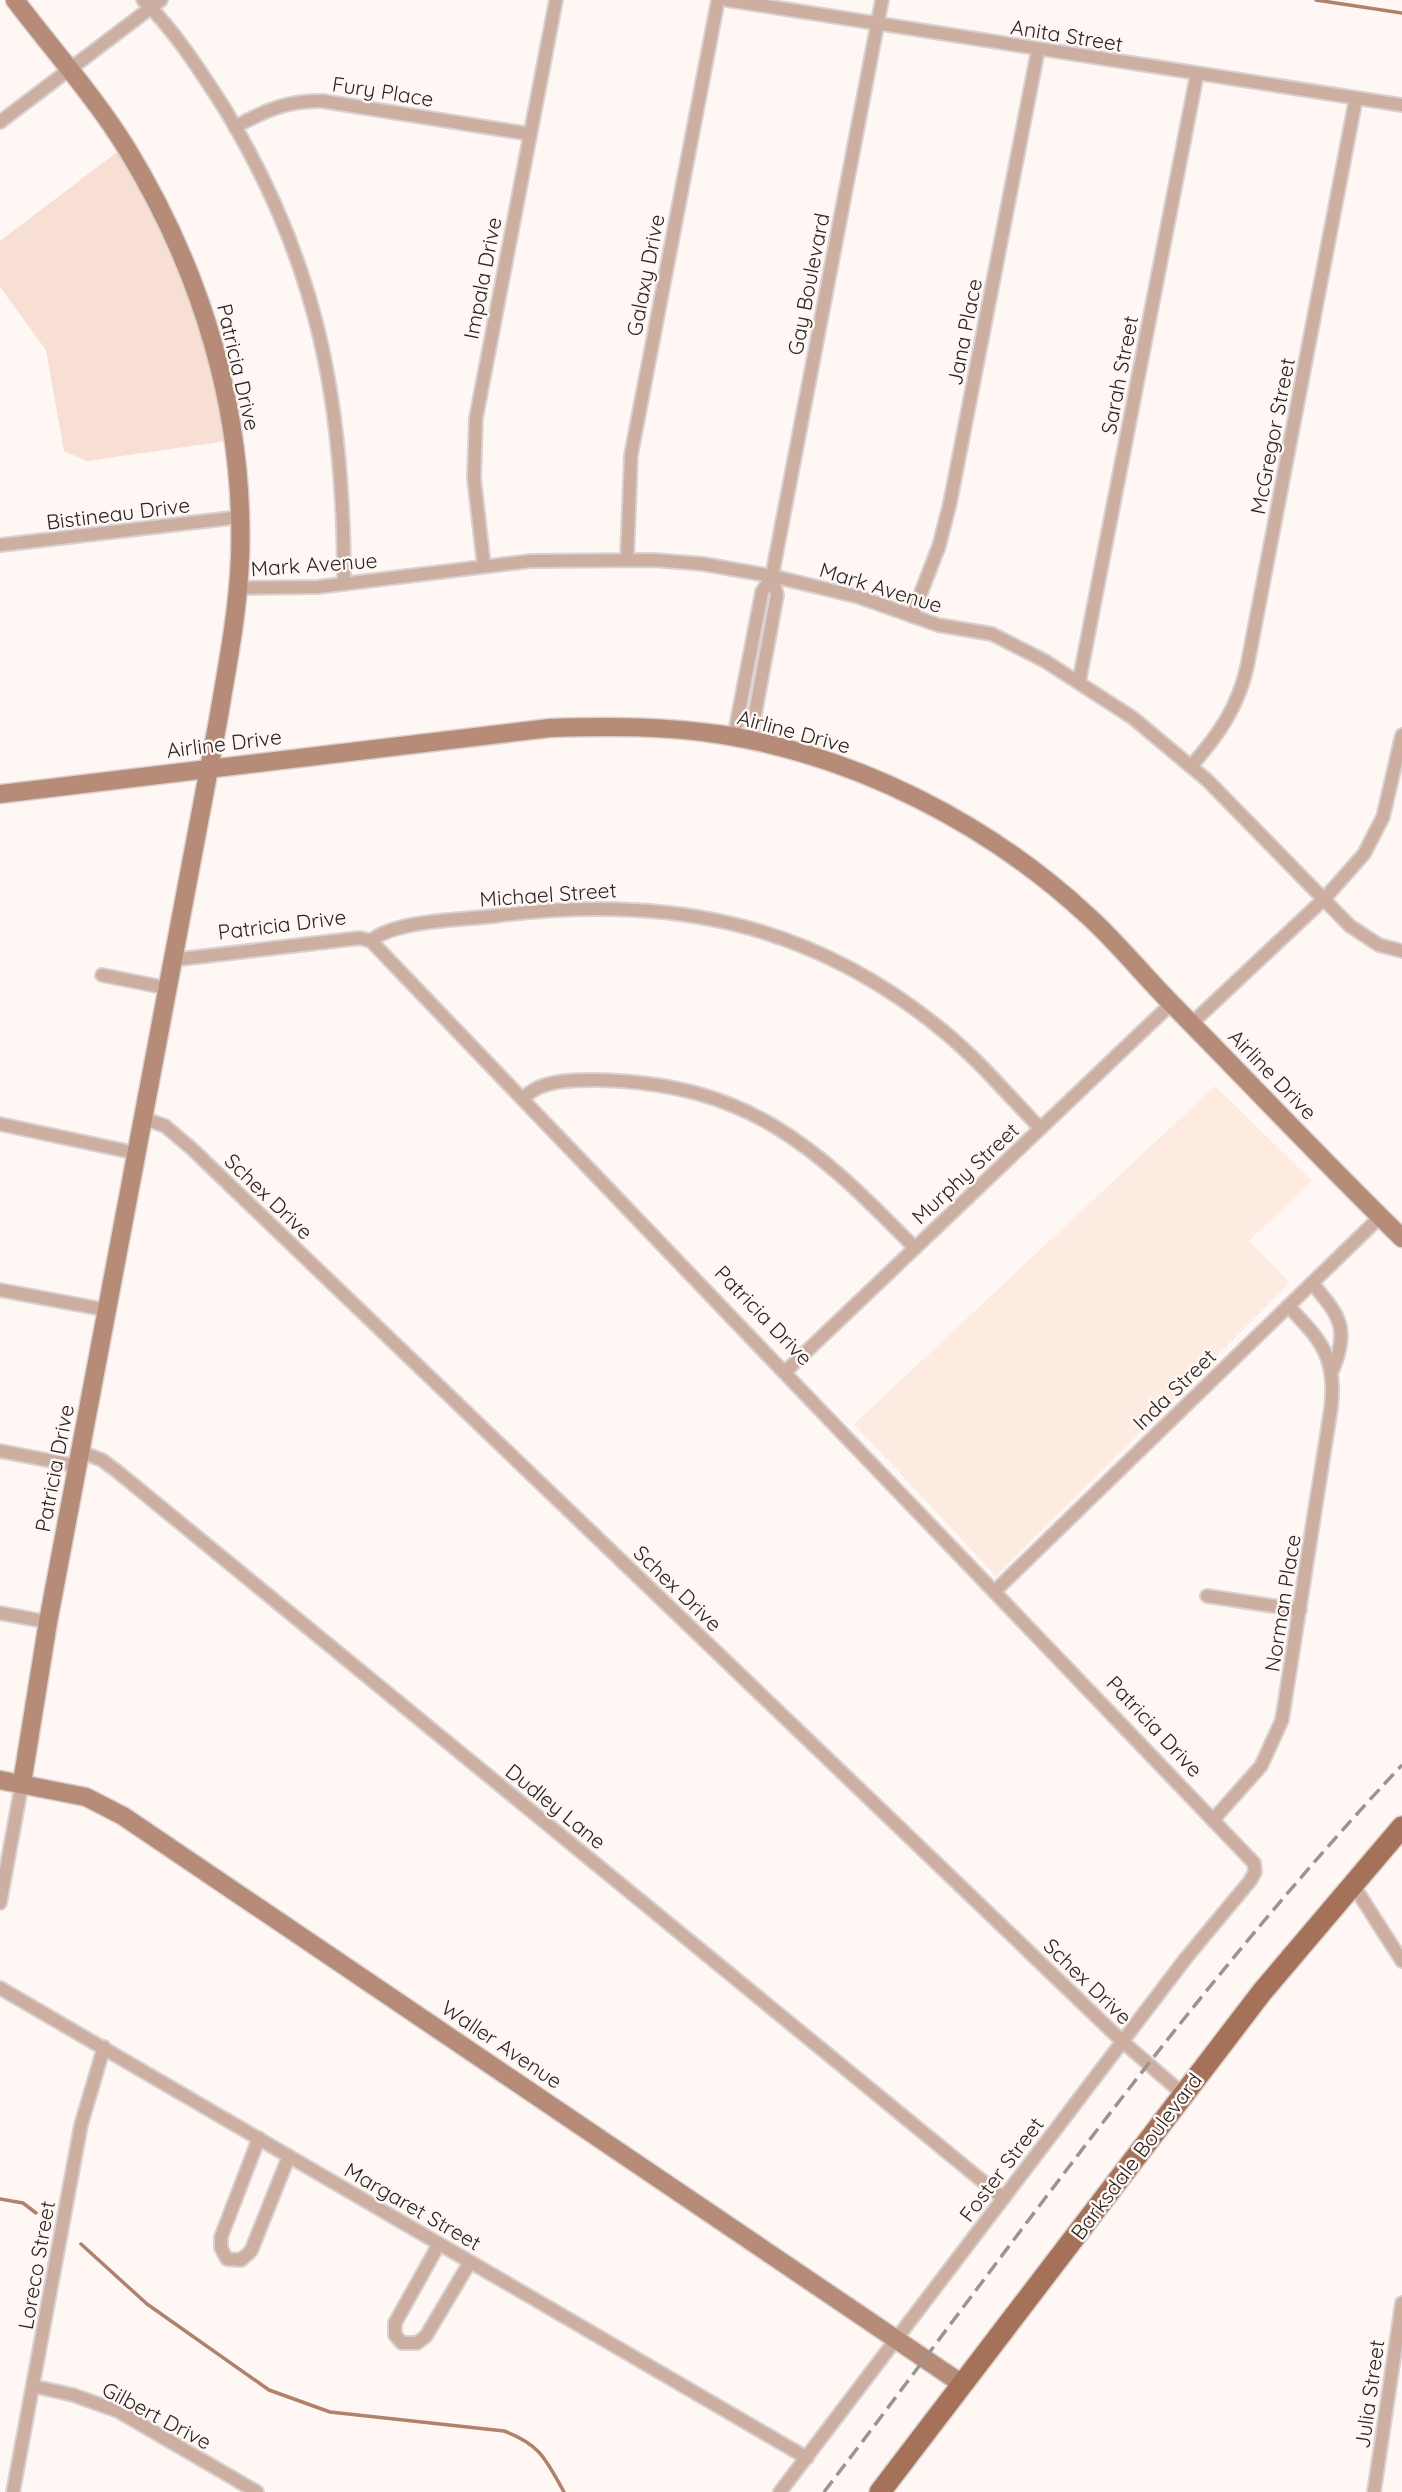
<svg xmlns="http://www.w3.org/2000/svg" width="1402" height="2492" font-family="Quicksand,sans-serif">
  <rect width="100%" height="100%" fill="#fef7f4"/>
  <path fill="#fdebe2" d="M1215,1086L1312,1181L1249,1241L1290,1283L996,1576L854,1424Z"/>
  <path fill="#f8dfd3" d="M125,146L173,233L234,440L87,461L64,451L46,350L0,287V241Z"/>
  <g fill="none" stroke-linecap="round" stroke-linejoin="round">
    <g stroke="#b0816b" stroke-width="3.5">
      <path d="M1316,0L1402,13"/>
      <path d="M0,2199L23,2203L36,2213"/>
      <path d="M81,2244L147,2304L269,2390L330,2412L504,2431C540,2444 546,2460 564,2492"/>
    </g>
    <defs>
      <g id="street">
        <path d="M143,0C175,31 199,69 223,106C319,263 344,404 344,584"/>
        <path d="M727,0L1402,105"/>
        <path d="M0,122L161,0"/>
        <path d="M235,127C264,111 288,100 322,101L530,134"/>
        <path d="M0,545L240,517"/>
        <path d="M627,559L631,455L718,0"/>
        <path d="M484,566L474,478L476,418L556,0"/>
        <path d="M238,588L318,587L531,561L654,560L703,564L772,576L859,597L938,625L992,634L1045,661L1133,718L1207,780L1350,926L1379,945L1402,951"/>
        <path d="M912,616L939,546L950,503L1038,50"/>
        <path d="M1079,682L1197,74"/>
        <path d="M734,737L762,592L772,576L882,0"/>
        <path d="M750,741L777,595L772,576"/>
        <path d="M1191,766C1218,736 1238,707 1247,667L1356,98"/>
        <path d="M371,941C395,920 462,920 494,916C663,894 808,920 942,1030C978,1059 1008,1095 1040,1128"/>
        <path d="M172,960L360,938L371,941L1254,1863L1255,1872L1250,1881L1186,1958L780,2492"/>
        <path d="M102,975L167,988"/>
        <path d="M1191,1024L1324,899L1364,854L1383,817L1402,735"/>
        <path d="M524,1098C541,1079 575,1080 599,1080C749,1084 815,1146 914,1247"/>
        <path d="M143,1118L165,1126L191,1148L1123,2042L1183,2094"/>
        <path d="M0,1124L136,1153"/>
        <path d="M1312,1283C1339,1315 1350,1328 1333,1369"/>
        <path d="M0,1290L107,1310"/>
        <path d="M786,1371L1171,1004"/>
        <path d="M0,1451L78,1466"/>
        <path d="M81,1452L102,1460L118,1472L1003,2198"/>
        <path d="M996,1590L1380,1217"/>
        <path d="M1207,1596L1300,1610"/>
        <path d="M0,1613L48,1622"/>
        <path d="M1213,1820L1261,1766L1282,1720L1331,1408C1337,1358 1322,1341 1288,1306"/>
        <path d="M1352,1883L1402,1961"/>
        <path d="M0,1903L22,1783"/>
        <path d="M0,1988L807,2458"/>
        <path d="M259,2138L221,2237V2248L227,2259L241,2260L251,2251L289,2156"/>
        <path d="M439,2244L395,2323V2335L402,2343H417L426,2336L470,2262"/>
        <path d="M33,2386L73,2395L118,2411L257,2492"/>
        <path d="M13,2492L81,2125L104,2047"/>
        <path d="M1374,2492L1402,2303"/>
      </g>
      <g id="secondary">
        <path d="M15,0C52,49 95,97 127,149C202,272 245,413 240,558C238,613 227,667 218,721L48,1622L22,1783"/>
        <path d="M0,794L550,728C609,726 666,726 724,735C858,757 989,824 1088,916C1118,943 1144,976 1172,1004C1249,1082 1324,1162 1402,1238"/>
        <path d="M0,1780L86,1797L123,1816L962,2384"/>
      </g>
      <path id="primary" d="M880,2492L1262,1992L1402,1827"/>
    </defs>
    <use href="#street" stroke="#d8d1cf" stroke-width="16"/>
    <use href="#secondary" stroke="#d8d1cf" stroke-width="21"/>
    <use href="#primary" stroke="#d8d1cf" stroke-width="24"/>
    <use href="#street" stroke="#cdafa2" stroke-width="12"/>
    <use href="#secondary" stroke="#b68b77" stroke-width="18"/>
    <use href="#primary" stroke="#a57158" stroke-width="21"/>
    <path stroke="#9a9593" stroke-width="3.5" stroke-dasharray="14 7" stroke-linecap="butt" d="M824,2492C1012,2246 1190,1991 1402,1765"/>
  </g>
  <g text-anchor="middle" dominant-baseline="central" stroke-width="5" stroke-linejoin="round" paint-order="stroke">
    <g font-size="21" fill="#292524" stroke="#fef7f4">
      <text transform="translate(1067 35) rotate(9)">Anita Street</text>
      <text transform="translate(383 91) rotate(9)">Fury Place</text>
      <text transform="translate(645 275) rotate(-79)">Galaxy Drive</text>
      <text transform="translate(482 278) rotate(-79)">Impala Drive</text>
      <text transform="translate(808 284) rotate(-79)">Gay Boulevard</text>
      <text transform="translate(964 332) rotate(-79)">Jana Place</text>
      <text transform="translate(239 367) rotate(77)">Patricia Drive</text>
      <text transform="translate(1119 375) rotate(-79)">Sarah Street</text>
      <text transform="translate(1272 436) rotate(-79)">McGregor Street</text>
      <text transform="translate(118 513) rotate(-7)">Bistineau Drive</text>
      <text transform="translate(314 564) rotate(-4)">Mark Avenue</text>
      <text transform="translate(881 587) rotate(17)">Mark Avenue</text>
      <text transform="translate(794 731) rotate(15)">Airline Drive</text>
      <text transform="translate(224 743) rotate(-7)">Airline Drive</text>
      <text transform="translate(548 894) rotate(-4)">Michael Street</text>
      <text transform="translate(282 924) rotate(-7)">Patricia Drive</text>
      <text transform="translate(1273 1074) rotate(46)">Airline Drive</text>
      <text transform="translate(965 1173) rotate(-43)">Murphy Street</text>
      <text transform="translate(269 1196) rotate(44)">Schex Drive</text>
      <text transform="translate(764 1315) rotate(46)">Patricia Drive</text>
      <text transform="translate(1174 1389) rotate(-44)">Inda Street</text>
      <text transform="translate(54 1468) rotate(-79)">Patricia Drive</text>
      <text transform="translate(678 1588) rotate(44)">Schex Drive</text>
      <text transform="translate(1282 1603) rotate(-81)">Norman Place</text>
      <text transform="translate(1155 1726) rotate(47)">Patricia Drive</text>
      <text transform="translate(556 1806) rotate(39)">Dudley Lane</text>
      <text transform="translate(1088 1981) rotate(44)">Schex Drive</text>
      <text transform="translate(502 2044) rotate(34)">Waller Avenue</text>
      <text transform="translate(1136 2156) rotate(-53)">Barksdale Boulevard</text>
      <text transform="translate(1001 2169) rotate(-53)">Foster Street</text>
      <text transform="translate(413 2206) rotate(30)">Margaret Street</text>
      <text transform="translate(36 2265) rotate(-80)">Loreco Street</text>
      <text transform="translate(1369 2394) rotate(-82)">Julia Street</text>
      <text transform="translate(157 2415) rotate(28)">Gilbert Drive</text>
    </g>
  </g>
</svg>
